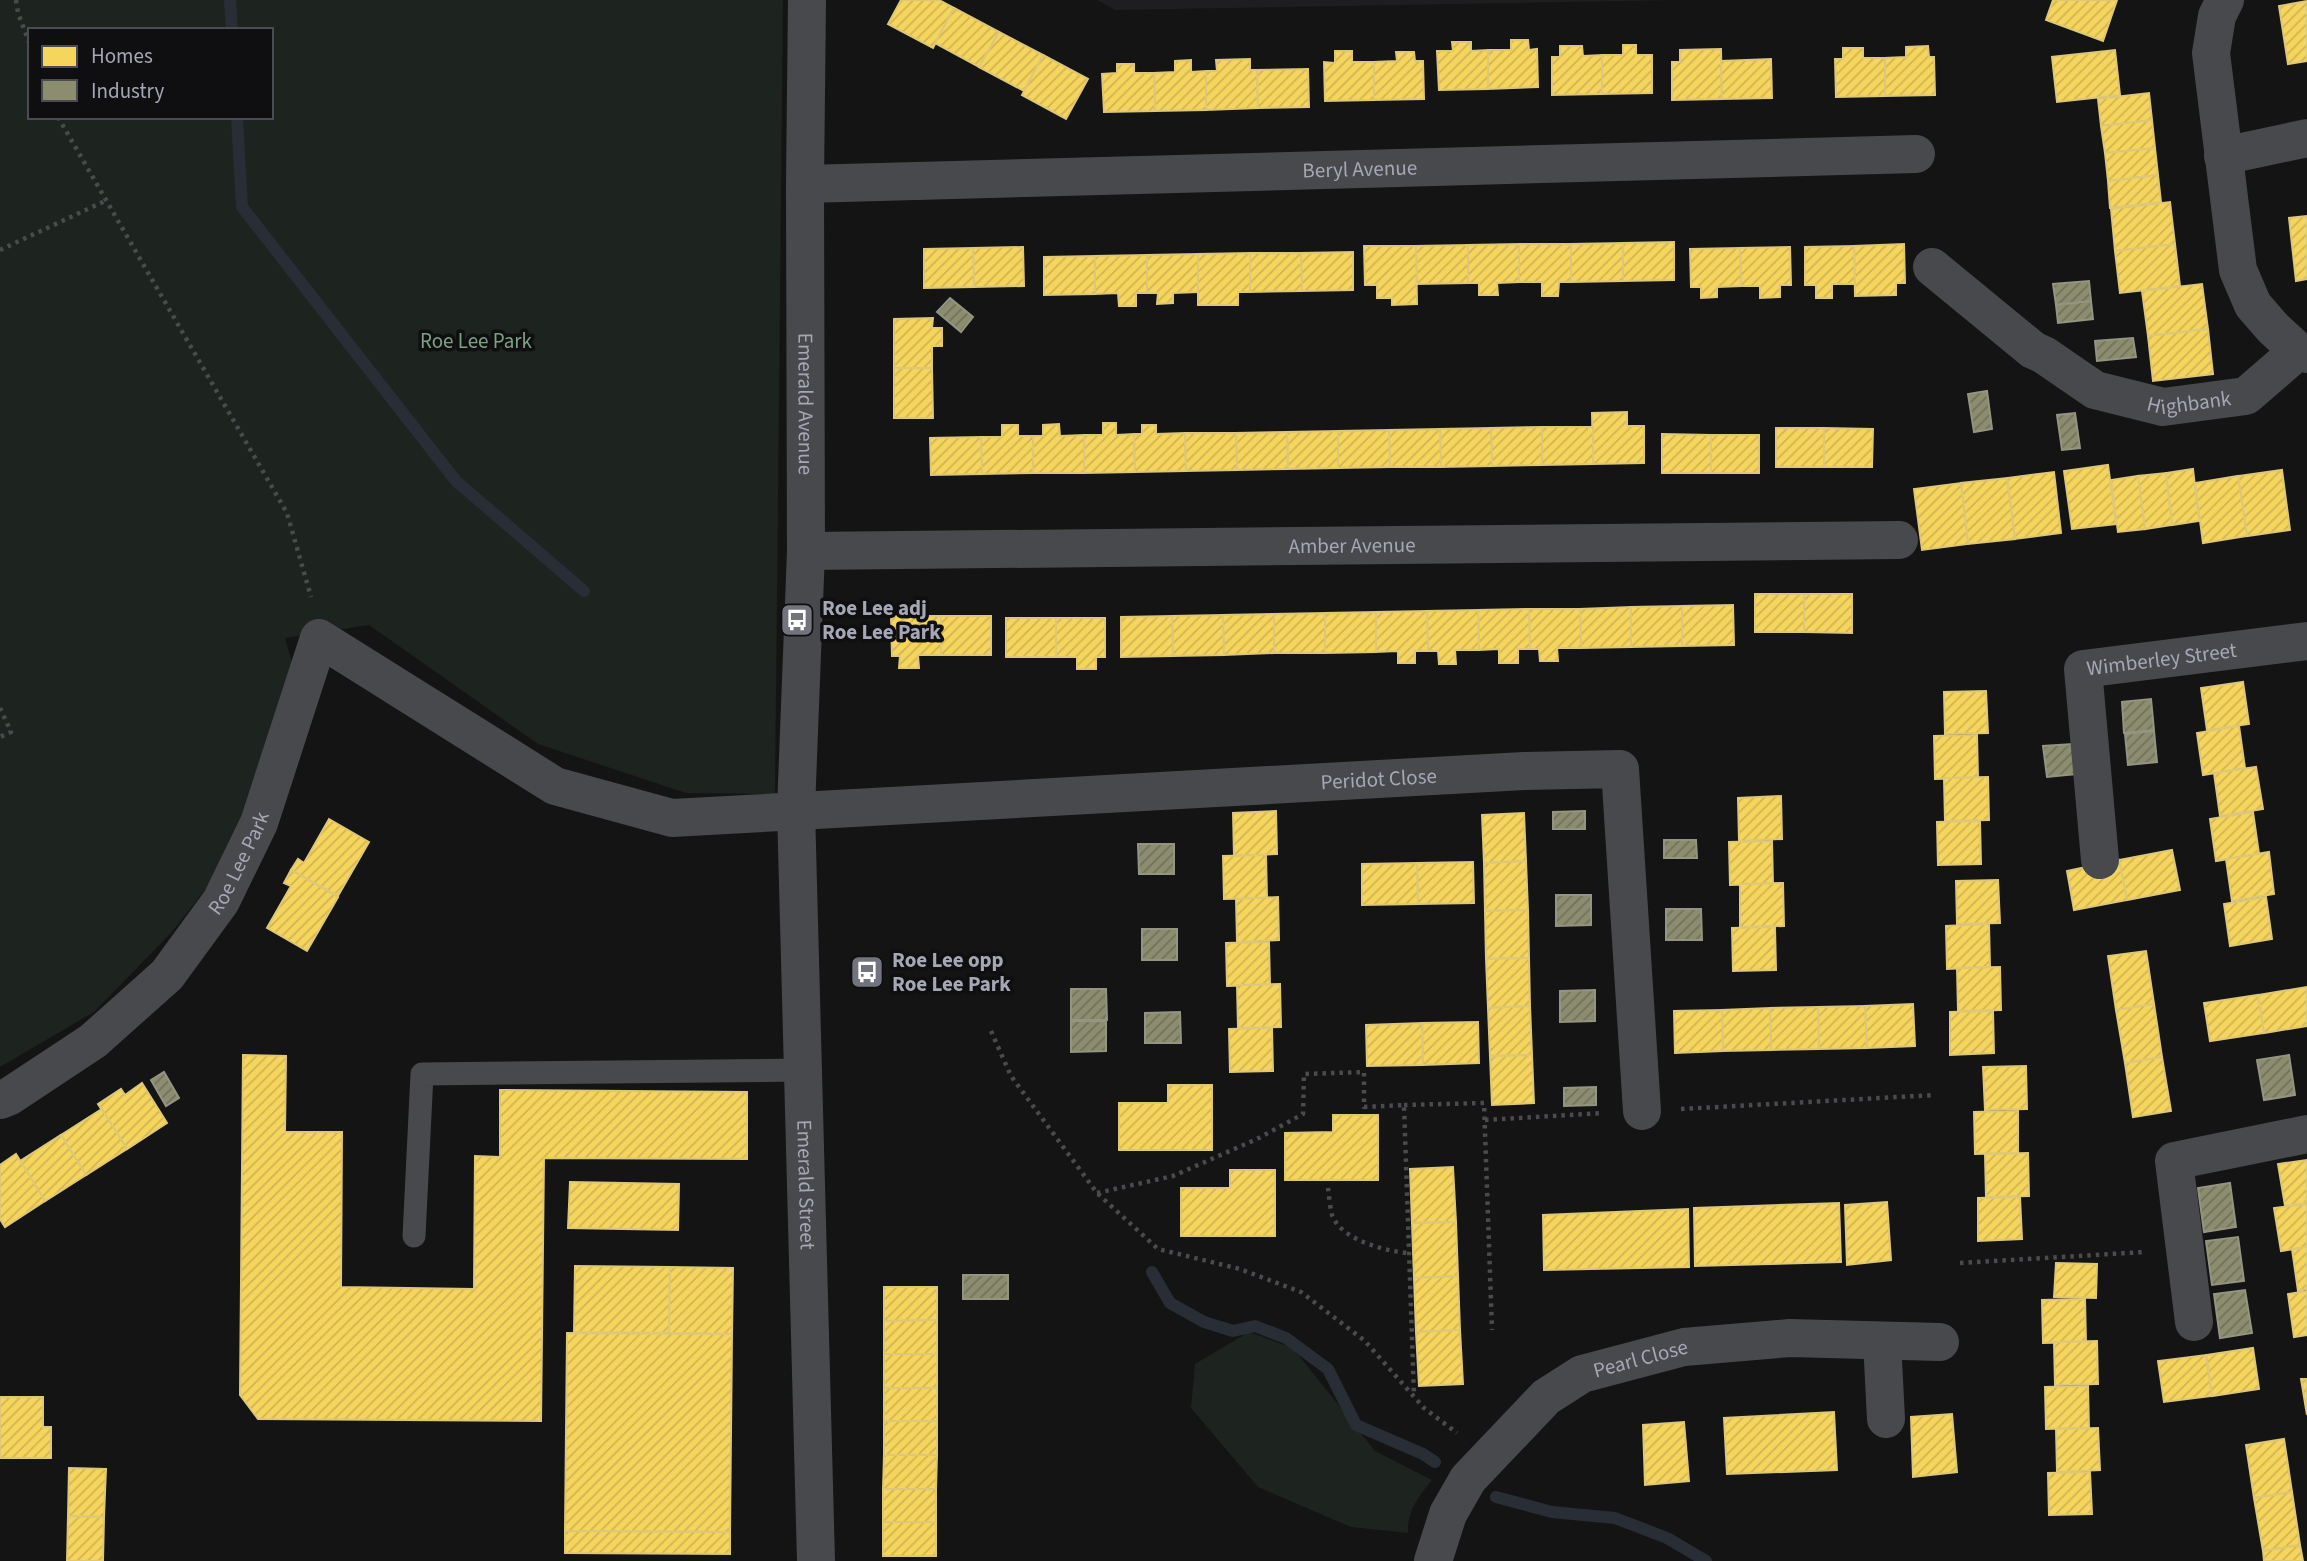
<svg xmlns="http://www.w3.org/2000/svg" width="2307" height="1561" font-family="'Source Sans 3',sans-serif">
  <defs>
    <pattern id="homes-hatch" width="6" height="6" patternUnits="userSpaceOnUse" patternTransform="scale(1.75)"><rect width="6" height="6" fill="#f6d55c"/><path d="M-1 1l2-2M0 6l6-6M5 7l2-2" fill="none" stroke="#cfb454"/></pattern>
    <pattern id="industry-hatch" width="6" height="6" patternUnits="userSpaceOnUse" patternTransform="scale(1.75)"><rect width="6" height="6" fill="#8c8c6e"/><path d="M-1 1l2-2M0 6l6-6M5 7l2-2" fill="none" stroke="#71715d"/></pattern>
  </defs>
  <rect width="100%" height="100%" fill="#141414"/>
  <path fill="#1e1e20" d="M1097,0H1682L1115,10Z"/>
  <g fill="#1d231e" fill-rule="evenodd">
    <path d="M0,0H783L775,794L686,793L538,744L369,625L285,638L295,673L236,850L172,932L94,1012L0,1067ZM30,30H271V117H30Z"/>
    <path d="M1249,1332L1293,1348L1375,1451L1432,1480C1418,1498 1407,1510 1408,1533L1351,1527L1258,1487L1191,1408L1195,1364Z"/>
  </g>
  <g fill="url(#homes-hatch)" stroke="#dec777" stroke-width="2">
    <path d="M901,0H939L954,8L933,48L888,24Z"/>
    <path d="M2053,0H2117L2103,41L2046,20Z"/>
    <path d="M2307,1V61L2288,64L2279,6Z"/>
    <path d="M954,8L999,32L979,67L935,43Z"/>
    <path d="M999,32L1043,55L1024,91L979,67Z"/>
    <path d="M1511,40H1528L1529,50L1537,49L1538,87L1488,89V50H1511Z"/>
    <path d="M1452,42H1471V51L1488,50V89L1439,90L1437,51H1453Z"/>
    <path d="M1623,45H1636V55H1652V93L1602,94V55H1623Z"/>
    <path d="M1560,46H1582L1583,56L1602,55V94L1552,95V57H1560Z"/>
    <path d="M1928,46L1929,57H1934L1935,95L1885,96V58L1906,57V47Z"/>
    <path d="M1843,48H1863V58H1885V96L1836,97L1835,59H1843Z"/>
    <path d="M1721,49L1722,99L1672,100V62H1680V50Z"/>
    <path d="M2115,50L2120,95L2057,102L2052,57Z"/>
    <path d="M1335,51H1352V62H1374V100L1325,101L1324,62L1335,63Z"/>
    <path d="M1396,52H1414L1415,61H1423L1424,99L1374,100V62L1397,61Z"/>
    <path d="M1043,55L1088,79L1066,119L1022,95Z"/>
    <path d="M1250,59V70H1257L1258,108L1206,110V71H1217L1216,60Z"/>
    <path d="M1771,59L1772,98L1722,99L1721,61Z"/>
    <path d="M1191,60V72L1206,71V110L1155,111L1154,73L1175,72V61Z"/>
    <path d="M1117,64H1134V73H1154L1155,111L1104,112L1102,74L1117,73Z"/>
    <path d="M1308,69L1309,107L1258,108L1257,70Z"/>
    <path d="M2149,93L2152,120L2101,126L2098,99Z"/>
    <path d="M2152,120L2155,148L2105,153L2101,126Z"/>
    <path d="M2155,148L2158,175L2108,181L2105,153Z"/>
    <path d="M2158,175L2161,202L2110,208L2108,181Z"/>
    <path d="M2170,202L2175,244L2115,251L2111,209Z"/>
    <path d="M2307,216V279L2296,281L2289,218Z"/>
    <path d="M1674,242V280L1623,281V243Z"/>
    <path d="M1623,243V281L1571,282V244Z"/>
    <path d="M1519,244V282L1497,283L1498,295H1479V283H1468V245Z"/>
    <path d="M1519,244H1571V282H1559L1558,296H1542V282H1519Z"/>
    <path d="M1904,244L1905,283H1896V295L1855,296L1854,246Z"/>
    <path d="M2175,244L2180,286L2120,293L2115,251Z"/>
    <path d="M1468,245V283L1417,284L1416,246Z"/>
    <path d="M1364,246H1416L1417,304L1392,305V298H1377V285H1365Z"/>
    <path d="M1854,246L1855,284H1832V298H1816V285H1805V247Z"/>
    <path d="M1023,247L1024,286L974,287L973,248Z"/>
    <path d="M1790,247L1791,285H1780V297L1760,298V286H1741L1740,248Z"/>
    <path d="M973,248L974,287L924,288V249Z"/>
    <path d="M1740,248L1741,286L1717,287V297L1701,298V287H1691L1690,249Z"/>
    <path d="M1353,252V290L1302,291L1301,253Z"/>
    <path d="M1250,253H1301L1302,291L1250,292Z"/>
    <path d="M1250,253V292H1238V305H1198V254Z"/>
    <path d="M1198,254V292L1173,293V303L1157,304L1158,293H1147V255Z"/>
    <path d="M1147,255V293H1136V306H1119L1118,293L1095,294V256Z"/>
    <path d="M1095,256V294L1044,295V257Z"/>
    <path d="M2202,284L2208,329L2148,336L2142,291Z"/>
    <path d="M933,318L932,328H942V346H932V368H894V319Z"/>
    <path d="M2208,329L2213,374L2153,381L2148,336Z"/>
    <path d="M894,368H932L933,418H894Z"/>
    <path d="M1627,412V426H1644V463L1593,464L1592,413Z"/>
    <path d="M1103,423H1116V435L1134,434L1135,472L1084,473V435H1103Z"/>
    <path d="M1059,424L1060,436L1084,435V473H1033V436H1043V425Z"/>
    <path d="M1002,425H1018V436H1033V473L982,474L981,437H1002Z"/>
    <path d="M1142,425H1156V434L1185,433L1186,471L1135,472L1134,434H1142Z"/>
    <path d="M1542,427V465L1492,466L1491,428Z"/>
    <path d="M1542,427H1593V464L1542,465Z"/>
    <path d="M1491,428L1492,466L1441,467L1440,429Z"/>
    <rect x="1776" y="428" width="48" height="39"/>
    <path d="M1824,428L1873,429L1872,467H1824Z"/>
    <path d="M1440,429L1441,467H1390L1389,430Z"/>
    <path d="M1389,430L1390,467L1338,468V431Z"/>
    <path d="M1338,431V468L1288,469L1287,432Z"/>
    <path d="M1287,432L1288,469L1237,470L1236,433Z"/>
    <path d="M1185,433H1236L1237,470L1186,471Z"/>
    <path d="M1662,434L1711,435V473H1662Z"/>
    <rect x="1711" y="435" width="48" height="38"/>
    <path d="M981,437L982,474L931,475L930,438Z"/>
    <path d="M2108,465L2116,524L2072,529L2064,471Z"/>
    <path d="M2193,469L2199,521L2172,525L2166,473Z"/>
    <path d="M2282,470L2290,530L2247,536L2238,476Z"/>
    <path d="M2054,472L2061,533L2015,539L2007,478Z"/>
    <path d="M2166,473L2172,525L2145,529L2138,476Z"/>
    <path d="M2138,476L2145,529L2118,532L2111,480Z"/>
    <path d="M2238,476L2247,536L2203,543L2195,483Z"/>
    <path d="M2007,478L2015,539L1968,544L1961,483Z"/>
    <path d="M1961,483L1968,544L1922,550L1914,489Z"/>
    <rect x="1755" y="594" width="49" height="38"/>
    <path d="M1804,594H1852V633L1804,632Z"/>
    <path d="M1733,605L1734,645L1682,646V606Z"/>
    <path d="M1682,606V646L1631,647V607Z"/>
    <path d="M1631,607V647L1581,648L1580,609Z"/>
    <path d="M1529,609H1580L1581,648H1557L1558,661H1540L1539,649H1530Z"/>
    <path d="M1529,609L1530,649H1518V663H1499V649L1479,650L1478,610Z"/>
    <path d="M1478,610L1479,650H1455L1456,664H1439L1438,651H1428L1427,611Z"/>
    <path d="M1427,611L1428,651H1415V663H1398V651L1376,652V612Z"/>
    <path d="M1376,612V652L1325,653V613Z"/>
    <path d="M1325,613V653H1274V614Z"/>
    <path d="M1274,614V653L1224,655L1223,615Z"/>
    <path d="M1223,615L1224,655L1173,656L1172,616Z"/>
    <path d="M891,616H941V655H918L919,668H899L900,656H892Z"/>
    <rect x="941" y="616" width="50" height="39"/>
    <path d="M1172,616L1173,656L1121,657V617Z"/>
    <rect x="1006" y="618" width="50" height="39"/>
    <path d="M1056,618H1105V657H1096V669H1077V657H1056Z"/>
    <path d="M2243,682L2249,724L2207,730L2201,688Z"/>
    <path d="M1986,691L1988,733L1945,734L1944,692Z"/>
    <path d="M2239,726L2245,768L2203,775L2197,733Z"/>
    <path d="M1977,735L1978,778L1935,779L1934,736Z"/>
    <path d="M2256,767L2263,809L2220,816L2214,773Z"/>
    <path d="M1988,777L1989,820L1945,821L1944,778Z"/>
    <path d="M1781,796L1782,839L1739,841L1738,798Z"/>
    <path d="M1276,811L1277,854L1234,856L1233,813Z"/>
    <path d="M2253,812L2259,854L2216,861L2210,819Z"/>
    <path d="M1524,813L1526,861L1484,863L1482,815Z"/>
    <path d="M329,819L369,842L338,896L291,870L298,859L304,863Z"/>
    <path d="M1980,821L1981,864L1938,865L1937,822Z"/>
    <path d="M1772,841L1773,884L1730,885L1729,842Z"/>
    <path d="M2172,850L2180,890L2127,900L2119,860Z"/>
    <path d="M2269,852L2274,894L2232,901L2226,859Z"/>
    <path d="M1266,855L1267,898L1224,899L1223,856Z"/>
    <path d="M2119,860L2127,900L2074,910L2067,871Z"/>
    <path d="M1526,861L1528,910L1485,911L1484,863Z"/>
    <path d="M1473,862L1474,903L1418,904L1417,863Z"/>
    <path d="M1417,863L1418,904L1362,905V864Z"/>
    <path d="M291,870L338,897L307,951L267,928L291,886L284,883Z"/>
    <path d="M1998,880L2000,923L1957,924L1956,881Z"/>
    <path d="M1783,883L1784,926L1740,927V884Z"/>
    <path d="M1278,897L1279,940L1237,942L1236,899Z"/>
    <path d="M2266,897L2272,939L2230,946L2224,904Z"/>
    <path d="M1528,910L1529,958L1486,959L1485,911Z"/>
    <path d="M1989,924L1990,967L1947,969L1946,926Z"/>
    <path d="M1775,927L1776,970L1733,971L1732,928Z"/>
    <path d="M1269,942L1270,985L1227,986L1226,943Z"/>
    <path d="M2146,951L2154,1004L2116,1010L2108,956Z"/>
    <path d="M1529,958L1530,1006L1488,1008L1486,959Z"/>
    <path d="M2000,967L2001,1010L1958,1011L1957,968Z"/>
    <path d="M1280,984L1281,1027L1238,1028L1237,985Z"/>
    <path d="M2307,987V1026L2264,1033L2258,995Z"/>
    <path d="M2258,995L2264,1033L2210,1041L2204,1003Z"/>
    <path d="M1913,1004L1915,1046L1867,1048L1865,1006Z"/>
    <path d="M2154,1004L2162,1057L2125,1063L2116,1010Z"/>
    <path d="M1530,1006L1532,1055L1490,1056L1488,1008Z"/>
    <path d="M1865,1006L1867,1048L1819,1049L1818,1007Z"/>
    <path d="M1818,1007L1819,1049L1771,1050L1770,1008Z"/>
    <path d="M1770,1008L1771,1050L1723,1051L1722,1010Z"/>
    <path d="M1722,1010L1723,1051L1675,1053L1674,1011Z"/>
    <path d="M1993,1011L1994,1053L1950,1055V1012Z"/>
    <path d="M1478,1022L1479,1063L1423,1065L1422,1023Z"/>
    <path d="M1422,1023L1423,1065L1367,1066L1366,1025Z"/>
    <path d="M1272,1028L1273,1071L1230,1072L1229,1029Z"/>
    <path d="M243,1055L286,1056L285,1132H342L341,1287L474,1289L475,1156L500,1157V1090L747,1092V1159L544,1158L541,1421L258,1419L240,1395Z"/>
    <path d="M1532,1055L1534,1103L1492,1105L1490,1056Z"/>
    <path d="M2162,1057L2171,1111L2133,1117L2125,1063Z"/>
    <path d="M2026,1066L2027,1109L1985,1110L1983,1067Z"/>
    <path d="M142,1083L167,1123L127,1149L98,1104L121,1089L125,1095Z"/>
    <path d="M1168,1085H1212V1150H1119V1103H1168Z"/>
    <path d="M102,1109L127,1149L86,1175L61,1135Z"/>
    <path d="M2018,1111V1153L1975,1154L1974,1112Z"/>
    <path d="M1333,1115H1378V1180H1285V1133L1333,1132Z"/>
    <path d="M61,1135L86,1175L45,1201L20,1161Z"/>
    <path d="M2028,1153L2029,1196L1986,1197L1985,1154Z"/>
    <path d="M16,1154L45,1201L5,1227L0,1219V1165Z"/>
    <path d="M2307,1160V1203L2285,1206L2278,1164Z"/>
    <path d="M1453,1167L1456,1222L1412,1223L1410,1169Z"/>
    <path d="M1230,1170H1275V1236H1181V1188H1230Z"/>
    <path d="M570,1182L679,1184L678,1230L568,1228Z"/>
    <path d="M2020,1197L2022,1239L1978,1241V1198Z"/>
    <path d="M1887,1202L1891,1260L1847,1265L1845,1205Z"/>
    <path d="M1839,1203L1841,1262L1695,1266L1694,1208Z"/>
    <path d="M2307,1204V1247L2281,1251L2274,1208Z"/>
    <path d="M1688,1209L1689,1267L1544,1270L1543,1215Z"/>
    <path d="M1456,1222L1458,1276L1414,1278L1412,1223Z"/>
    <path d="M2307,1247V1289L2298,1291L2292,1249Z"/>
    <path d="M2056,1263L2097,1264L2096,1298L2054,1297Z"/>
    <path d="M575,1266L670,1267L669,1333L574,1332Z"/>
    <path d="M670,1267L733,1268L732,1334L669,1333Z"/>
    <path d="M1458,1276L1460,1330L1416,1332L1414,1278Z"/>
    <path d="M884,1287H937V1320L884,1321Z"/>
    <path d="M2307,1291V1335L2294,1337L2288,1294Z"/>
    <path d="M2085,1299L2086,1342L2043,1343L2042,1300Z"/>
    <path d="M937,1320V1354H884V1321Z"/>
    <path d="M1460,1330L1463,1384L1419,1386L1416,1332Z"/>
    <path d="M567,1333L732,1334L730,1532L565,1531Z"/>
    <path d="M2097,1341L2098,1384L2055,1385L2054,1342Z"/>
    <path d="M2253,1348L2259,1389L2212,1396L2206,1355Z"/>
    <rect x="884" y="1354" width="53" height="34"/>
    <path d="M2206,1355L2212,1396L2164,1402L2158,1361Z"/>
    <path d="M2301,1379H2307V1415Z"/>
    <path d="M2088,1386L2089,1428L2046,1429L2045,1387Z"/>
    <rect x="884" y="1388" width="53" height="33"/>
    <path d="M0,1397H43V1427H51V1458H0Z"/>
    <path d="M1834,1412L1837,1470L1727,1474L1724,1418Z"/>
    <path d="M1952,1414L1957,1472L1913,1477L1911,1417Z"/>
    <rect x="884" y="1421" width="53" height="34"/>
    <path d="M1684,1422L1689,1481L1645,1485L1643,1425Z"/>
    <path d="M2098,1428L2100,1470L2057,1472L2056,1429Z"/>
    <path d="M2284,1439L2292,1492L2254,1498L2246,1445Z"/>
    <path d="M884,1455H937L936,1489H883Z"/>
    <path d="M69,1468L106,1469L104,1517L68,1516Z"/>
    <path d="M2090,1472L2092,1514L2049,1515L2048,1473Z"/>
    <rect x="883" y="1489" width="53" height="33"/>
    <path d="M2292,1492L2300,1545L2263,1551L2254,1498Z"/>
    <path d="M68,1516L104,1517L103,1561H67Z"/>
    <rect x="883" y="1522" width="53" height="34"/>
    <path d="M565,1531L730,1532V1554L565,1553Z"/>
    <path d="M2300,1545L2303,1561H2264L2263,1551Z"/>
  </g>
  <g fill="url(#industry-hatch)" stroke="#949483" stroke-width="2">
    <path d="M2089,281L2091,301L2056,305L2053,284Z"/>
    <path d="M950,298L973,317L961,332L937,312Z"/>
    <path d="M2091,301L2093,319L2058,323L2056,305Z"/>
    <path d="M2133,338L2136,357L2097,361L2095,341Z"/>
    <path d="M1987,391L1992,429L1974,432L1968,394Z"/>
    <path d="M2075,413L2080,448L2062,450L2057,415Z"/>
    <path d="M2151,699L2154,730L2124,733L2122,702Z"/>
    <path d="M2154,731L2157,762L2128,765L2125,734Z"/>
    <path d="M2073,744L2076,774L2047,777L2043,746Z"/>
    <path d="M1585,811V829H1553V812Z"/>
    <path d="M1664,840H1696L1697,858H1664Z"/>
    <path d="M1138,844H1174V874H1139Z"/>
    <path d="M1556,895H1591V925L1556,926Z"/>
    <path d="M1666,909H1701L1702,940H1666Z"/>
    <rect x="1142" y="929" width="35" height="31"/>
    <path d="M1071,989H1106L1107,1020H1071Z"/>
    <path d="M1595,990V1021L1560,1022V991Z"/>
    <path d="M1180,1012L1181,1043H1145V1013Z"/>
    <path d="M1071,1021H1106V1051L1071,1052Z"/>
    <path d="M2289,1055L2295,1095L2264,1100L2257,1060Z"/>
    <path d="M164,1072L179,1098L166,1106L151,1080Z"/>
    <path d="M1596,1087V1105L1564,1106V1088Z"/>
    <path d="M2230,1183L2236,1227L2204,1232L2198,1188Z"/>
    <path d="M2238,1237L2244,1281L2212,1285L2206,1241Z"/>
    <rect x="963" y="1275" width="45" height="24"/>
    <path d="M2245,1290L2252,1333L2220,1338L2214,1294Z"/>
  </g>
  <g fill="none" stroke-linecap="round" stroke-linejoin="round">
    <g stroke="#282d36" stroke-width="12">
      <path d="M230,0L232,30"/>
      <path d="M237,117L242,207L456,481L584,591"/>
      <path d="M1152,1272L1170,1303L1204,1322L1233,1331L1255,1326L1286,1338L1328,1369L1356,1425L1423,1454L1435,1462"/>
      <path d="M1496,1497L1552,1512L1615,1518L1667,1538L1706,1561"/>
    </g>
    <g stroke="#4a4a4f" stroke-width="4.5" stroke-dasharray="3.5 5" stroke-linecap="butt">
      <path d="M16,0L18,13L30,45"/>
      <path d="M58,117L287,513L311,597"/>
      <path d="M0,250L105,201"/>
      <path d="M0,708L11,732L0,737"/>
      <path d="M991,1031L1011,1076L1097,1193L1158,1249L1240,1269L1301,1292L1365,1341L1424,1408L1457,1433"/>
      <path d="M1404,1105L1484,1103L1492,1330"/>
      <path d="M1681,1109L1935,1095"/>
      <path d="M1485,1120L1602,1113"/>
      <path d="M1328,1188C1329,1196 1330,1207 1332,1215C1341,1240 1385,1251 1408,1253"/>
      <path d="M1097,1193L1173,1176L1257,1139L1303,1114L1304,1074L1364,1072V1107L1404,1105L1414,1396"/>
      <path d="M1960,1263L2144,1252"/>
    </g>
    <path stroke="#48494d" stroke-width="23" d="M414,1236L422,1074L803,1070"/>
    <g stroke="#48494d" stroke-width="38">
      <path id="s1" d="M807,0L805,184L806,551L796,809L816,1561"/>
      <path d="M2225,0L2217,16L2211,53L2238,270L2253,305L2273,328L2298,351L2307,354"/>
      <path d="M2223,156L2307,138"/>
      <path id="s2" d="M805,184L1916,154"/>
      <path id="s3" d="M1932,267L2033,350L2044,355L2095,390L2163,407L2246,396L2298,351"/>
      <path id="s4" d="M806,551L1899,540"/>
      <path id="s5" d="M2100,860L2083,669L2307,641"/>
      <path id="s6" d="M0,1100L10,1096L93,1041L167,975L221,901L259,823L319,638L555,786L672,818L1524,771L1620,769L1642,1111"/>
      <path d="M2194,1322L2174,1161L2307,1134"/>
      <path d="M1882,1341L1886,1419"/>
      <path id="s7" d="M1433,1561L1448,1514L1468,1479L1546,1397L1582,1374L1684,1347L1790,1338L1940,1342"/>
    </g>
  </g>
  <defs>
    <symbol id="bus-square" viewBox="-11 -11 22 22"><rect x="-9" y="-9" width="18" height="18" rx="4" fill="#72747d" stroke="#0f0e10"/><path d="M-5-6H5V4H4V6H2V4H-2V6H-4V4H-5ZM-3.5-4V0h7V-4ZM-3.5 1.2v1.5H-2V1.2ZM2 1.2v1.5H3.5V1.2Z" fill="#fff"/></symbol>
  </defs>
  <g fill-rule="evenodd">
    <use href="#bus-square" x="778" y="601" width="38" height="38"/>
    <use href="#bus-square" x="848" y="953" width="38" height="38"/>
  </g>
  <g text-anchor="middle" dominant-baseline="central" stroke-width="7" stroke-linejoin="round" paint-order="stroke">
    <g font-size="21" fill="#a5a7b5" stroke="#0f0e10">
      <text stroke="none"><textPath href="#s2" startOffset="555">Beryl Avenue</textPath></text>
      <text stroke="none"><textPath href="#s3" startOffset="301">Highbank</textPath></text>
      <text stroke="none"><textPath href="#s1" startOffset="404">Emerald Avenue</textPath></text>
      <text stroke="none"><textPath href="#s4" startOffset="546">Amber Avenue</textPath></text>
      <text stroke="none"><textPath href="#s5" startOffset="271">Wimberley Street</textPath></text>
      <text stroke="none"><textPath href="#s6" startOffset="1690">Peridot Close</textPath></text>
      <text stroke="none"><textPath href="#s6" startOffset="343">Roe Lee Park</textPath></text>
      <text stroke="none"><textPath href="#s1" startOffset="1185">Emerald Street</textPath></text>
      <text stroke="none"><textPath href="#s7" startOffset="306">Pearl Close</textPath></text>
    </g>
    <g font-size="21" fill="#7ca184" stroke="#0f0e10">
      <text x="476" y="341">Roe Lee Park</text>
    </g>
    <g font-size="21" font-weight="bold" fill="#a5a7b5" stroke="#0f0e10" text-anchor="start">
      <text x="822" y="608">Roe Lee adj<tspan x="822" dy="24">Roe Lee Park</tspan></text>
      <text x="892" y="960">Roe Lee opp<tspan x="892" dy="24">Roe Lee Park</tspan></text>
    </g>
  </g>
  <rect x="28" y="28" width="245" height="91" fill="#0f0e10" stroke="#4b4b52" stroke-width="2"/>
  <rect x="42" y="46" width="35" height="21" fill="#f6d55c" stroke="#4b4b52" stroke-width="2"/>
  <text x="91" y="63" font-size="21" fill="#a5a7b5">Homes</text>
  <rect x="42" y="80" width="35" height="21" fill="#8c8c6e" stroke="#4b4b52" stroke-width="2"/>
  <text x="91" y="98" font-size="21" fill="#a5a7b5">Industry</text>
</svg>
